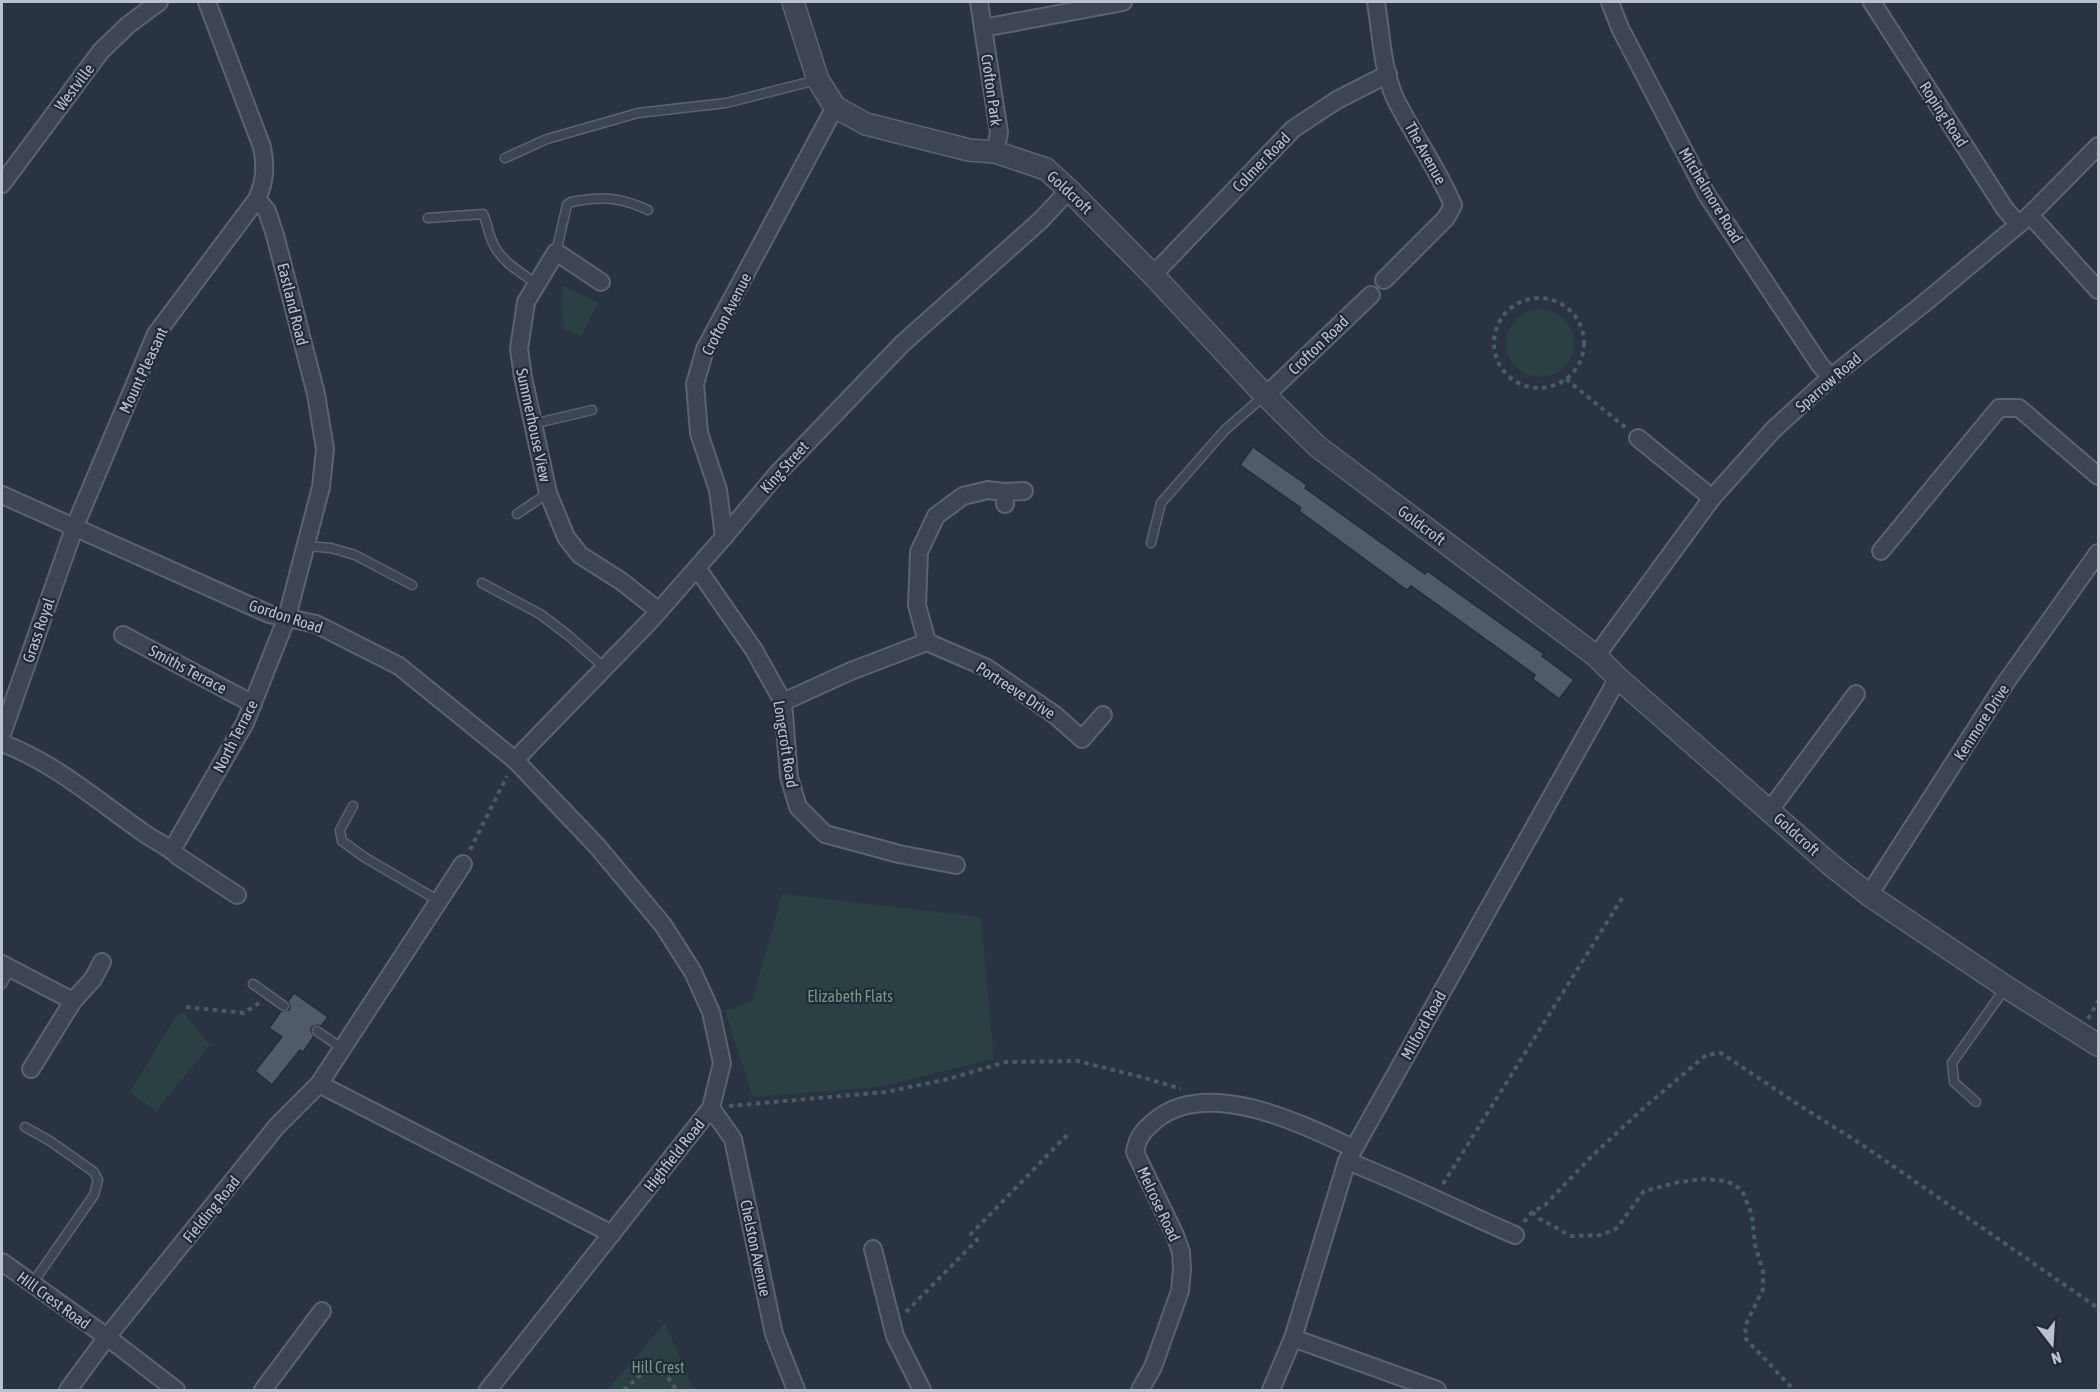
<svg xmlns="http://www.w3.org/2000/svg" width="2100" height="1392" viewBox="0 0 2100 1392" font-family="'Asap Condensed',sans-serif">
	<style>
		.green { fill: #2b4043 }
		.building { fill: #505a6b; stroke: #242c39; stroke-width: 1.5 }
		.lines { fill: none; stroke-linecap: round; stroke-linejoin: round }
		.service-casing { stroke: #5c636f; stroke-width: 11 }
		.minor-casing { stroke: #5c636f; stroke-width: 20 }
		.tertiary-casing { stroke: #5c636f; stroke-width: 24 }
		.path { stroke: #495c60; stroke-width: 4; stroke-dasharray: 4.5 4.5; stroke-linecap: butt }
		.service { stroke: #3d4552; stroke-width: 8 }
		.minor { stroke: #3d4552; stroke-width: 16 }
		.tertiary { stroke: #3d4552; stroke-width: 21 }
		.labels { text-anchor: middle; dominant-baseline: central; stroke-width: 4.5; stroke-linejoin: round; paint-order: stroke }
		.street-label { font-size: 16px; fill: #bbc1cc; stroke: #222a37 }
		.park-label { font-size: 16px; fill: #739b7d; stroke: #222a37 }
	</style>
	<rect width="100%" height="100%" fill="#293342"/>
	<g class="green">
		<path d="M 563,286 L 598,302 L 581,336 L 564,329 L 561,304 Z"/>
		<circle cx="1540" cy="343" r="34"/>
		<path d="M 782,894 L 981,917 L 994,1059 L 878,1087 L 753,1097 L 725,1011 L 752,1001 Z"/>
		<path d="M 183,1012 L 210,1045 L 156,1111 L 130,1092 L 176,1016 Z"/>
		<path d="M 665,1323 L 694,1390 L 607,1390 Z"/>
	</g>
	<g class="building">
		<path d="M 1253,447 L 1307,485 L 1305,488 L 1425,574 L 1427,571 L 1544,654 L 1542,656 L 1574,680 L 1559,699 L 1533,679 L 1535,675 L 1477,633 L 1411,586 L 1407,590 L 1299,511 L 1301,508 L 1240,465 Z"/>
		<path d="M 294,993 L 328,1017 L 321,1026 L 317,1025 L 312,1027 L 311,1031 L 314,1036 L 303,1052 L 300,1050 L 272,1085 L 255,1071 L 282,1037 L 269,1028 L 281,1011 L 289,1010 L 290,1006 L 288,1001 Z"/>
	</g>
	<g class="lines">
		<defs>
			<g id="service">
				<path d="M 505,158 L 547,139 L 638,113 L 726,103 L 817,80"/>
				<path d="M 428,218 L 483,214 C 487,222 488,232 492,241 C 500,261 520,272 537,284"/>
				<path d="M 556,252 L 567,205 L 571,202 C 602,196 620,197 648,210"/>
				<path d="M 533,424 L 592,410"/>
				<path d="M 517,514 L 548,493"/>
				<path d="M 1151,543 L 1161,503 L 1225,430 L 1265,395"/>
				<path d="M 306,546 L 331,548 L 355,555 L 412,585"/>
				<path d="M 482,583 L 540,614 L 569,636 L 605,668"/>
				<path d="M 353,806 L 340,830 L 342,841 L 364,857 L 439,901"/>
				<path d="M 2,984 L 10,969"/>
				<path d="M 253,984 L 284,1006"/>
				<path d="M 317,1031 L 343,1049"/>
				<path d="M 1976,1102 L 1954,1082 L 1952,1063 L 2006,987"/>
				<path d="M 25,1127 L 50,1141 L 94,1172 L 98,1180 L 94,1195 L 32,1284"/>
			</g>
			<g id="minor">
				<path d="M 979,2 L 983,28"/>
				<path d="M 1376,2 C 1381,32 1382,69 1395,98 C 1413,135 1437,167 1453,205 L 1446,218 L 1384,280"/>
				<path d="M 1610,2 L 1620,28 L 1707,195 L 1820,365 L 1831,377"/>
				<path d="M 1872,2 L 2005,209 L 2018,224"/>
				<path d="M 995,152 L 999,133 L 983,28 L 1123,2"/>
				<path d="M 2,184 L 101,51 L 128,25 L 159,2"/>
				<path d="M 2030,215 L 2098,290"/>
				<path d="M 1153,275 L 1293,129 L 1337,100 L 1388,74"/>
				<path d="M 601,282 L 556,252 L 526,302 L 519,349 L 523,377 L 548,493 L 566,537 L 580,555 L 621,581 L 659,611"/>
				<path d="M 1266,395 L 1371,295"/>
				<path d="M 1638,438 L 1712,498"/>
				<path d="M 1004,492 L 1024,491"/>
				<path d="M 2,495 L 269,614 L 316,624 L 399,666 L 515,760 L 597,846 L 663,925 L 693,972 L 711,1012 L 722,1063 L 711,1108 L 488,1390"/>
				<path d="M 724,537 L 718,490 L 699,433 L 695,384 L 705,349 L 835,107"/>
				<path d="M 1881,551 L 1999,408 L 2019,408 L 2098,476"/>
				<path d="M 697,568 L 754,650 L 783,702 L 789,777 L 798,807 L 825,834 L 899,854 L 956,865"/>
				<path d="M 123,635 L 253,704"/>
				<path d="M 927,642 L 917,605 L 919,552 L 936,516 L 963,496 L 988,490 L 1004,492 L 1005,504"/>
				<path d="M 1596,656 L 1712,498 L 1774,429 L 1831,377 L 1922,305 L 2030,215 L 2098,146"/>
				<path d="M 783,702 L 851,671 L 927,642 L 987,668 L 1055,715 L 1082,739 L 1103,715"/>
				<path d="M 2,734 L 75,526 L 156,334 L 257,199 C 265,181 266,167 262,147 L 207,2"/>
				<path d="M 2,743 C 53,762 97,800 141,831 C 153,840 168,846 179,857 L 237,895"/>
				<path d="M 515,760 L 650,621 L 724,537 L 777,474 L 902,344 L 1041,220 L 1069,190"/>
				<path d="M 1770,810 L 1856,694"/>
				<path d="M 172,850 L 245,723 L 287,617 L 321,487 L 325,449 L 316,394 L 275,235 L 267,211 L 257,199"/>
				<path d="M 1869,895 L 2004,685 L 2098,553"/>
				<path d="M 2,964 L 73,1001"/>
				<path d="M 31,1069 L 73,1001 L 93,979 L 102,962"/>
				<path d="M 319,1084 L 463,864"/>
				<path d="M 711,1108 L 733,1139 L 774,1334 L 796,1390"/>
				<path d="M 1347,1161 C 1404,1183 1459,1211 1515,1235"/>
				<path d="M 873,1249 L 895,1336 L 922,1390"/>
				<path d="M 2,1262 L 107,1337 L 176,1390"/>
				<path d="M 1293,1338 L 1437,1390"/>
				<path d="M 68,1390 L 107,1337 L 277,1126 L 319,1084 L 612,1234"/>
				<path d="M 263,1390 L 322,1311"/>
				<path d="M 1140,1390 L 1153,1367 L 1180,1291 L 1182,1269 L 1181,1252 L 1175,1235 L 1135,1152 C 1138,1135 1144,1130 1157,1119 C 1209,1078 1302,1124 1353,1148"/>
				<path d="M 1271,1390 L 1293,1338 L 1347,1161 L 1618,678"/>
			</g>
			<path id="tertiary" d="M 793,2 L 818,80 L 835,107 L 866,124 L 969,150 L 995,152 L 1046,169 L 1069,190 L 1153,275 L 1259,389 L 1318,447 L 1596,656 L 1618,678 L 1831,865 L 1869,895 L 2006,987 L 2098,1045"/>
		</defs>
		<use href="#service" class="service-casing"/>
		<use href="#minor" class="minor-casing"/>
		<use href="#tertiary" class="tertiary-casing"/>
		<g class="path">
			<circle cx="1539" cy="343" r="45"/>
			<path d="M 1566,379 L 1626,428"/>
			<path d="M 470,850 L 507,776"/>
			<path d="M 186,1007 L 244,1013 L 259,1003"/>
			<path d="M 2088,1019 L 2098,1001"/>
			<path d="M 729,1106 L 886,1092 L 948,1079 L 1006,1062 L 1078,1061 L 1145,1078 L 1181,1089"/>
			<path d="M 1443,1184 L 1624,895"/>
			<path d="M 1532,1212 L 1540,1219 L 1571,1236 L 1602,1235 L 1617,1228 L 1644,1191 L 1679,1182 L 1704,1179 L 1727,1181 L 1742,1190 L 1752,1215 L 1755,1245 L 1763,1271 L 1763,1289 L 1745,1326 L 1746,1339 L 1794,1390"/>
			<path d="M 1524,1222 L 1532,1212 L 1545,1205 L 1592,1156 L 1647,1105 L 1706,1055 L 1721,1053 L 1802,1107 L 1861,1144 L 2098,1308"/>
			<path d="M 906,1312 L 977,1240 L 971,1234 L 1068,1134"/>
			<path d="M 624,1390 L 647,1369 C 663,1371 669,1376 676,1390"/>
		</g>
		<use href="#service" class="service"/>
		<use href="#minor" class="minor"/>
		<use href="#tertiary" class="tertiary"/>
	</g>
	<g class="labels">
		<g class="street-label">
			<text transform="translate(74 87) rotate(-53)">Westville</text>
			<text transform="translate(992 90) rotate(82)">Crofton Park</text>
			<text transform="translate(1944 114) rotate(57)">Roping Road</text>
			<text transform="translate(1426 153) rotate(61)">The Avenue</text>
			<text transform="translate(1261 162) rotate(-46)">Colmer Road</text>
			<text transform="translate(1070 192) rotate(43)">Goldcroft</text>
			<text transform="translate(1711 195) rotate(59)">Mitchelmore Road</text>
			<text transform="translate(293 304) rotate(76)">Eastland Road</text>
			<text transform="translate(726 314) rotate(-63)">Crofton Avenue</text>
			<text transform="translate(1318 345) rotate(-44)">Crofton Road</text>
			<text transform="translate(143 370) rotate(-65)">Mount Pleasant</text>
			<text transform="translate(1828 382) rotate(-41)">Sparrow Road</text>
			<text transform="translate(534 425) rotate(78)">Summerhouse View</text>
			<text transform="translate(784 467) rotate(-48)">King Street</text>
			<text transform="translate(1422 525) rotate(37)">Goldcroft</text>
			<text transform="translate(286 616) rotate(18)">Gordon Road</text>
			<text transform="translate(38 630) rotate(-71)">Grass Royal</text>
			<text transform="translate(188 669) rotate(28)">Smiths Terrace</text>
			<text transform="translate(1016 690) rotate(33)">Portreeve Drive</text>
			<text transform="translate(1981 722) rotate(-57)">Kenmore Drive</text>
			<text transform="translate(235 736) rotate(-63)">North Terrace</text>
			<text transform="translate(786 744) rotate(81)">Longcroft Road</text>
			<text transform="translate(1797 834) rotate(42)">Goldcroft</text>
			<text transform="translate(1423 1025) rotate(-61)">Milford Road</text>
			<text transform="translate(674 1155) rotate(-52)">Highfield Road</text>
			<text transform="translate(1159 1204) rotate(65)">Melrose Road</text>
			<text transform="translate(211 1209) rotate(-51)">Fielding Road</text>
			<text transform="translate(756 1248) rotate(78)">Chelston Avenue</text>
			<text transform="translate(54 1300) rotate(36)">Hill Crest Road</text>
		</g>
		<g class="park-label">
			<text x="850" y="996">Elizabeth Flats</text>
			<text x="658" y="1367">Hill Crest</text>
		</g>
	</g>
	<rect width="2100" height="1392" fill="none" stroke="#bbc1cc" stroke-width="6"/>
	<g transform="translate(2052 1344) rotate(163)" stroke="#222a37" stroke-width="4.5" paint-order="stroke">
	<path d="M0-4.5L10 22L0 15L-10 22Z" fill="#bbc1cc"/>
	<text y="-9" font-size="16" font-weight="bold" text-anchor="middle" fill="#bbc1cc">N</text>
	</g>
</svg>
